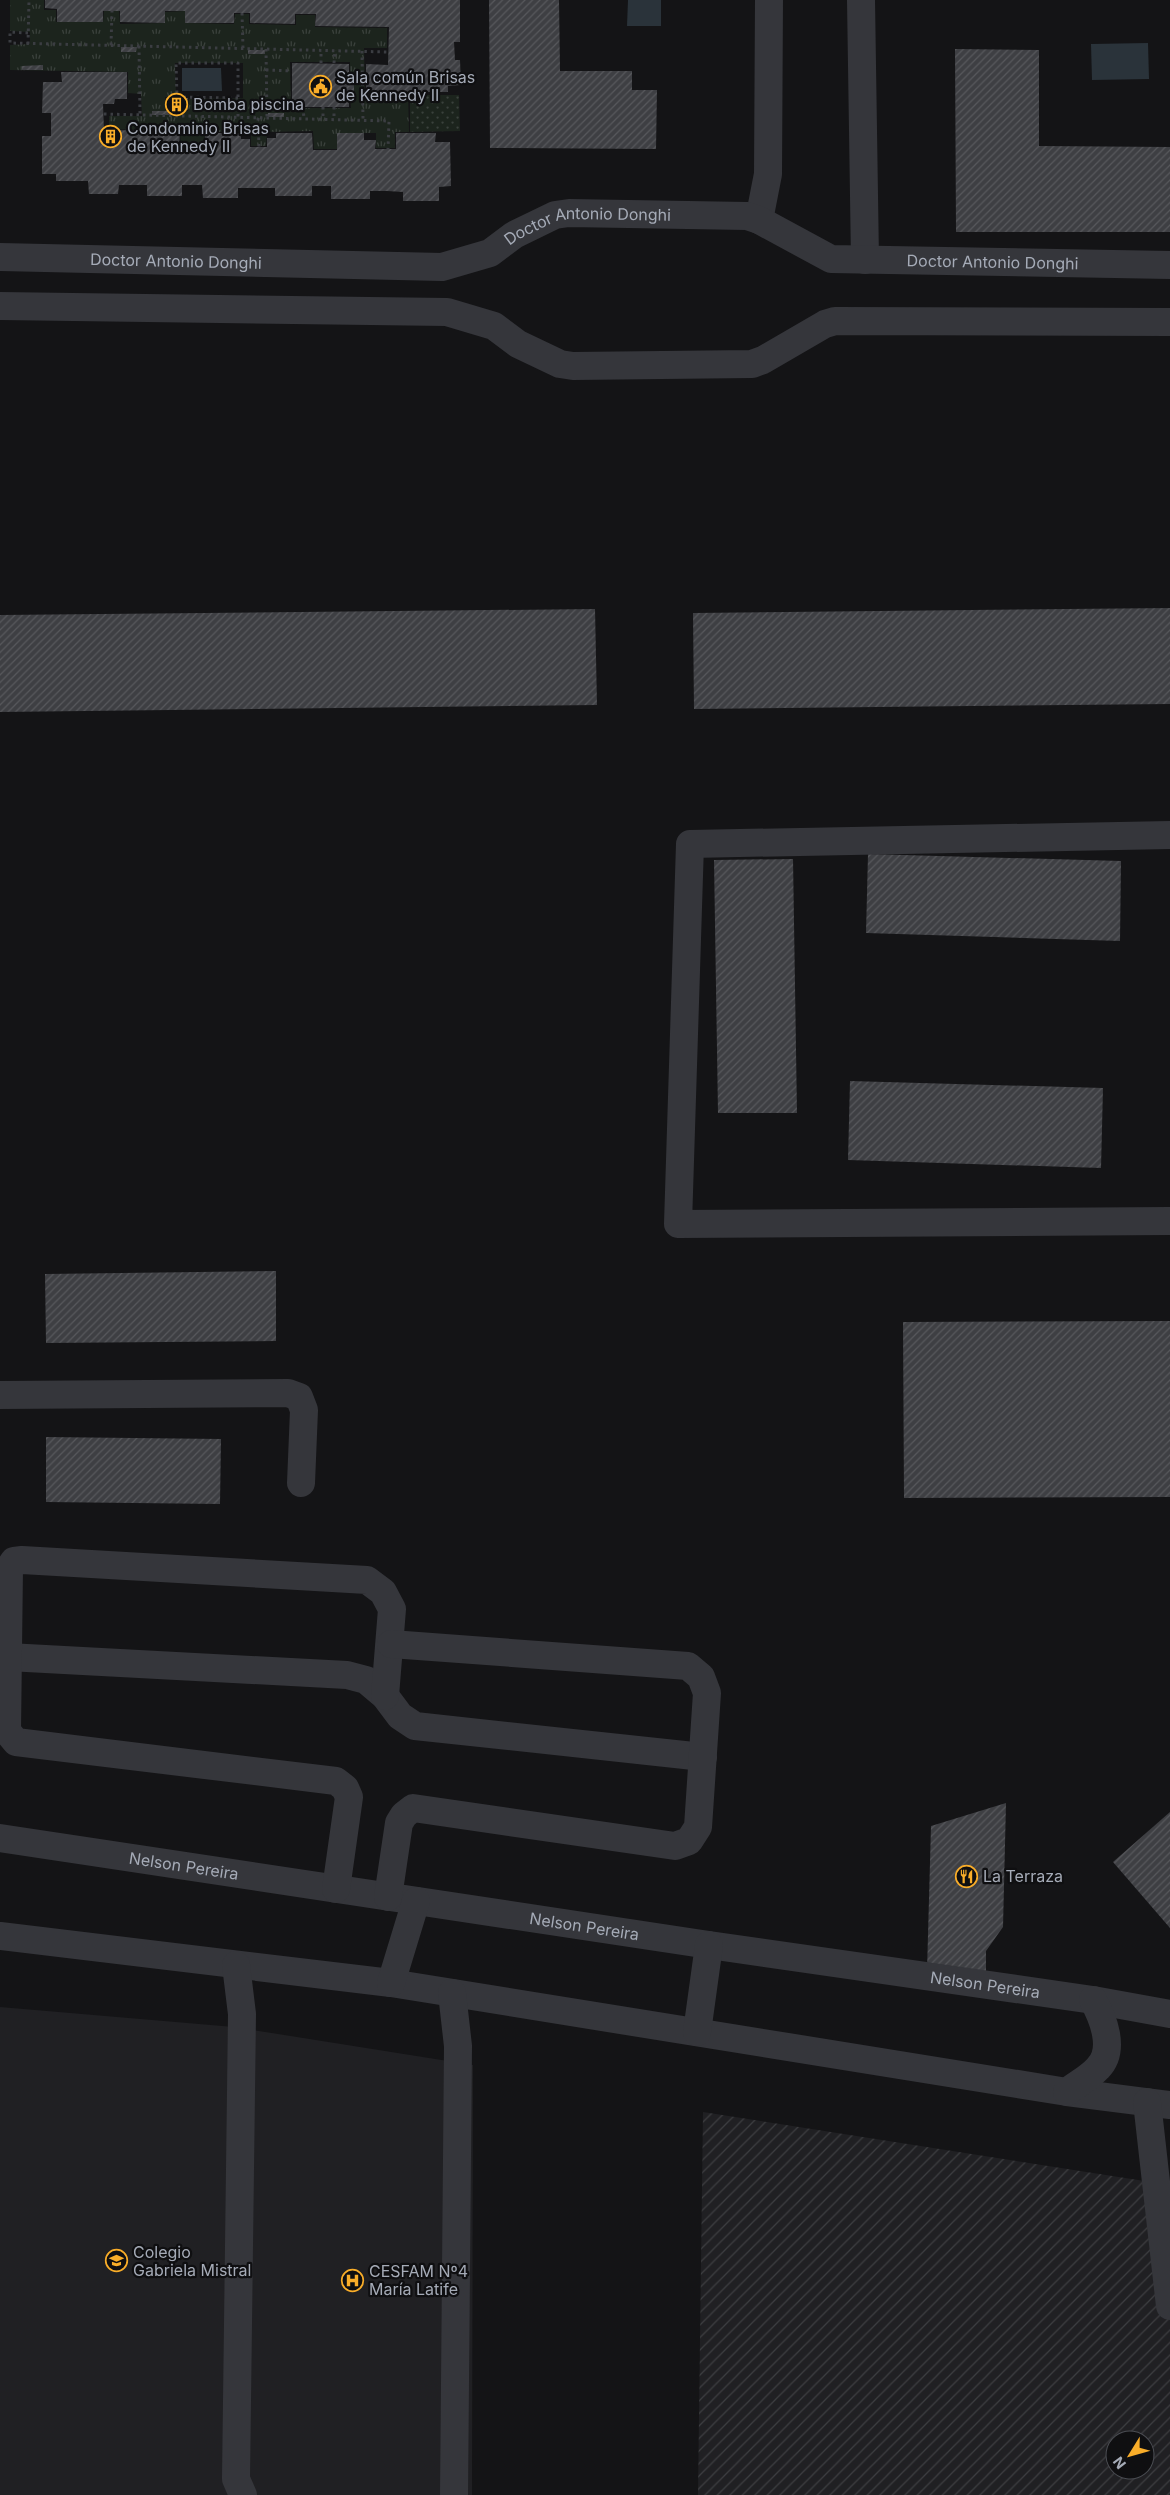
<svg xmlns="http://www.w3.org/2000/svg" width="1170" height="2495" viewBox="0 0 1170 2495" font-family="Inter,sans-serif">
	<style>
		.built { fill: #202023 }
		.industrial { fill: url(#industrial-furrows); fill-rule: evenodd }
		.grass { fill: url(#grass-tufts); fill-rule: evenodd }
		.park { fill: url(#park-dots) }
		.water { fill: #2a333a }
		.building { fill: url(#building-hatch) }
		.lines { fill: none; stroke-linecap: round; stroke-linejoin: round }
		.path { stroke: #3b3d42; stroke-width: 3; stroke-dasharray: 2.5 4; stroke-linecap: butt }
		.minor { stroke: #35363b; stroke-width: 28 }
		.labels { text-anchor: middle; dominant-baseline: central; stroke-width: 4.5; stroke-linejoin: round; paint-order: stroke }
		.poi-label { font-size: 16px; fill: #a5abb7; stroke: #0f0f11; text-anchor: start }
		.street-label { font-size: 16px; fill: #a5abb7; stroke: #0f0f11 }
	</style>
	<defs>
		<pattern id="industrial-furrows" width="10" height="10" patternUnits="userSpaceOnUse" patternTransform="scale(1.25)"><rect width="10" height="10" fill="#202023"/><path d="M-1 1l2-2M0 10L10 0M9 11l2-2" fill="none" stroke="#3d3e41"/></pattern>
		<pattern id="grass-tufts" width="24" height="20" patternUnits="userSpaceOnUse" patternTransform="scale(1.25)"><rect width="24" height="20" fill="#1c241d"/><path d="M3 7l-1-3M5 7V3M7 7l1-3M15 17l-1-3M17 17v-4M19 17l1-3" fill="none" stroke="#3a413c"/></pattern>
		<pattern id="park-dots" width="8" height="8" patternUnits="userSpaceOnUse" patternTransform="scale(1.25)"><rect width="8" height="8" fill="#1c241d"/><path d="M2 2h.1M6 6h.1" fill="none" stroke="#3a413c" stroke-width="1.8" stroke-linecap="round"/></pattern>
		<pattern id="building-hatch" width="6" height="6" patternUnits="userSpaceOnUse" patternTransform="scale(1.25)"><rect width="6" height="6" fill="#3e3f43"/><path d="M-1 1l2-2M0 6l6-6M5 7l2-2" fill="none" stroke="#57585c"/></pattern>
	</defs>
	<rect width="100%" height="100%" fill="#141416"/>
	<path class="built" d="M 0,2007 L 234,2027 L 473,2065 L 472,2495 L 0,2495 Z"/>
	<path class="industrial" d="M 703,2112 L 1170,2185 L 1170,2495 L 698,2495 ZM 1115,2440 L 1145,2440 L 1145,2470 L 1115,2470 Z"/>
	<path class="grass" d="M 10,0 L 44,0 L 44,10 L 56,10 L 56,22 L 103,22 L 104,11 L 119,11 L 120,24 L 165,23 L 165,12 L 185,11 L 185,23 L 234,24 L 235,14 L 249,14 L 249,24 L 296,25 L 296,15 L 315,15 L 315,27 L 387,28 L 387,48 L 364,48 L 365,93 L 408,94 L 409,132 L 395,132 L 395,148 L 376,148 L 376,133 L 337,133 L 337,149 L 314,149 L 313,131 L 267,132 L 266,146 L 251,146 L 251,132 L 205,132 L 204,149 L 181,148 L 180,131 L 109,129 L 109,116 L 142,116 L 141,94 L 128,93 L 128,72 L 10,70 L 10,45 L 30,44 L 30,32 L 10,31 ZM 290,62 L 350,62 L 350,78 L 354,78 L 354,94 L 350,94 L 351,108 L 291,108 ZM 175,63 L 243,63 L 243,98 L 189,99 L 188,111 L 165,110 L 165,97 L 176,97 Z"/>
	<path class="park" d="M 410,95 L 459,95 L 460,131 L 410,132 Z"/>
	<g class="water">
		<path d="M 628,0 L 661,0 L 661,26 L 627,26 Z"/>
		<path d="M 1148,43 L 1149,79 L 1092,80 L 1091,44 Z"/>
		<path d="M 182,68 L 221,68 L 222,91 L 182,91 Z"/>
	</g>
	<g class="building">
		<path d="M 45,0 L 460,0 L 460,42 L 454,42 L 455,60 L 460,60 L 461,85 L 448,86 L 448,92 L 366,92 L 366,64 L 388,65 L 389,27 L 315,26 L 316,14 L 295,14 L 295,24 L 250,23 L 250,13 L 234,13 L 234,23 L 185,23 L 185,11 L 165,11 L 165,23 L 120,22 L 120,11 L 103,11 L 103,22 L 57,22 L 57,9 L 45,8 Z"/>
		<path d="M 489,0 L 559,0 L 560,71 L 632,71 L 632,90 L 657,90 L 656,149 L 490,148 Z"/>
		<path d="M 121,47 L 137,47 L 136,52 L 121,52 Z"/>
		<path d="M 955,49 L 1039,50 L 1039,146 L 1170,147 L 1170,232 L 956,232 Z"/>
		<rect x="248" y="50" width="17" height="4"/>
		<path d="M 292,63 L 349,64 L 349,78 L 354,78 L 354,94 L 349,94 L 349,107 L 292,107 Z"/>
		<path d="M 43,65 L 43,70 L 22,70 L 22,66 Z"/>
		<path d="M 61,72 L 127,72 L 127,99 L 115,99 L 114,104 L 103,104 L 104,130 L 180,131 L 179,149 L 205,149 L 205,133 L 241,133 L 241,139 L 250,139 L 250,147 L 267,147 L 267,138 L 276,138 L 276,133 L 312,133 L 313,150 L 337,150 L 337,133 L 364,133 L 364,140 L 376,140 L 375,149 L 396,149 L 396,133 L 436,133 L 435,142 L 450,142 L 451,186 L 439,187 L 439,201 L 403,201 L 403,192 L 387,191 L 370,191 L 370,199 L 331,199 L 331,186 L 312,186 L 312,196 L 275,196 L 275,188 L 238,188 L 238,198 L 203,198 L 202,185 L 182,185 L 182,196 L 147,196 L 147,185 L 119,185 L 118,194 L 89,194 L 88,181 L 56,181 L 56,174 L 42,174 L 42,136 L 51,136 L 51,113 L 42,113 L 43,82 L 62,82 Z"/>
		<rect x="166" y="98" width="22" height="12"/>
		<path d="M 152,111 L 168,111 L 169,115 L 152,115 Z"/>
		<rect x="268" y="113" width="16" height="4"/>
		<path d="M 1170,608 L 1170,704 L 694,709 L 693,613 Z"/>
		<path d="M 595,609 L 597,705 L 0,712 L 0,615 Z"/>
		<path d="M 868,854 L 1121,861 L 1120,941 L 866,933 Z"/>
		<path d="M 793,859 L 797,1113 L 718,1113 L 714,860 Z"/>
		<path d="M 850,1081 L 1103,1088 L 1101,1168 L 848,1160 Z"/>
		<path d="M 276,1271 L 276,1341 L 46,1343 L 45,1274 Z"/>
		<path d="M 1170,1321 L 1170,1497 L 904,1498 L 903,1322 Z"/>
		<path d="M 46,1437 L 221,1439 L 220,1504 L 46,1502 Z"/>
		<path d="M 1006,1803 L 1003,1927 L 986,1951 L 986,1973 L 927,1971 L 931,1826 Z"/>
		<path d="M 1170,1812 L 1170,1928 L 1113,1862 Z"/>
	</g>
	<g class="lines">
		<g class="path">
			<path d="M 242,13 L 243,48"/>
			<path d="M 28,33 L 10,32 L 10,43 L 388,52"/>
			<path d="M 28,44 L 29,0"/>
			<path d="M 111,45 L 112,11"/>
			<path d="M 139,46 L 140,115"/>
			<path d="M 266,49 L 267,118"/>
			<path d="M 362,51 L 363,120"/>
			<path d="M 321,63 L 321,50"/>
			<path d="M 334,63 L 335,50"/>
			<path d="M 266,70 L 292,71"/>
			<path d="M 238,98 L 177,97 L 176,63 L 238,63 L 238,118"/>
			<path d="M 303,107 L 304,119"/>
			<path d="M 323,107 L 323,119"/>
			<path d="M 334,107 L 334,119"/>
			<path d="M 104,114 L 389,121 L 388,149"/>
			<path d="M 258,118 L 259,147"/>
		</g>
		<g class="minor">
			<path d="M 861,0 L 865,260"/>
			<path d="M 759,220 L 768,174 L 769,0"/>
			<path id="s1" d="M 0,257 L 442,267 L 490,253 L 514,235 L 555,215 L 569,213 L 747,216 L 759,220 L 831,259 L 1170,265"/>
			<path d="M 0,306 L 447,312 L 494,326 L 518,344 L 560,364 L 573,366 L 752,364 L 763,360 L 825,324 L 835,321 L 1170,322"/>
			<path d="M 1170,835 L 690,844 L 678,1224 L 1170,1221"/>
			<path d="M 0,1395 L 288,1393 L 299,1397 L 304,1410 L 301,1483"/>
			<path d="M 8,1657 L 347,1675 L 366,1680 L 385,1696 L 400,1716 L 415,1726 L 703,1757"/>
			<path id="s2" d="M 0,1838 L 709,1945 L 1093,2000 L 1170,2014"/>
			<path d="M 336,1889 L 349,1797 L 345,1788 L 336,1781 L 16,1742 L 7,1731 L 9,1568 L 14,1561 L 22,1560 L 367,1580 L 383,1592 L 392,1609 L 385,1696"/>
			<path d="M 388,1897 L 399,1823 L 404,1815 L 413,1808 L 675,1846 L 689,1841 L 698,1827 L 707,1693 L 701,1677 L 688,1666 L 391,1644"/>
			<path d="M 0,1936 L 391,1983 L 1067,2092 L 1170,2105"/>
			<path d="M 236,1965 L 242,2014 L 236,2479 L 243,2495"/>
			<path d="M 391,1983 L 416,1901"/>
			<path d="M 452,1993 L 458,2046 L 454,2495"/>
			<path d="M 697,2032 L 709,1945"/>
			<path d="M 1067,2092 C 1077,2084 1089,2078 1098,2068 C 1116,2050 1103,2018 1093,2000"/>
			<path d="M 1147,2102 L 1170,2306"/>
		</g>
	</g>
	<defs>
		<symbol id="civic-ring" viewBox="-11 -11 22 22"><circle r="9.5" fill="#0f0f11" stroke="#f9ad29" stroke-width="1.5"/><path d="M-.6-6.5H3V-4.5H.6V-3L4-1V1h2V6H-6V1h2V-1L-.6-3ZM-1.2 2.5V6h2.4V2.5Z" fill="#f9ad29"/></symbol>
		<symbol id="building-ring" viewBox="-11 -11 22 22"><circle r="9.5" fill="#0f0f11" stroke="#f9ad29" stroke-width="1.5"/><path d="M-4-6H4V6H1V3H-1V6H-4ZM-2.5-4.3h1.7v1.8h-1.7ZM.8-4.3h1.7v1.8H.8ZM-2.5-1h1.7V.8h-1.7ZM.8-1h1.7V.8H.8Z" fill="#f9ad29"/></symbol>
		<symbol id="restaurant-ring" viewBox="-11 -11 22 22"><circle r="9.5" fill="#0f0f11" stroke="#f9ad29" stroke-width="1.5"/><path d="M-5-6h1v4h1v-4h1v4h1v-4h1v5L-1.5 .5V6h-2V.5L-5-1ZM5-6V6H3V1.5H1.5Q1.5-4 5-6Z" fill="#f9ad29"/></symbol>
		<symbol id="school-ring" viewBox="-11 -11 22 22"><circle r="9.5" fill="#0f0f11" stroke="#f9ad29" stroke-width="1.5"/><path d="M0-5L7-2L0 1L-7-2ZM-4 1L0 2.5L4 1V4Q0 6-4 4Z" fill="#f9ad29"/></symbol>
		<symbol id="hospital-ring" viewBox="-11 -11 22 22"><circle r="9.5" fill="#0f0f11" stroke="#f9ad29" stroke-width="1.5"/><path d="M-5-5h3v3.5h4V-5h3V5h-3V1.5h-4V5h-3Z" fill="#f9ad29"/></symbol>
	</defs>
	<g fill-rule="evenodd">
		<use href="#civic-ring" x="308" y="74" width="25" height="25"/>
		<use href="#building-ring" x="164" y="92" width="25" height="25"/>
		<use href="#building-ring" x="98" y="124" width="25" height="25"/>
		<use href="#restaurant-ring" x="954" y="1864" width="25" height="25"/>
		<use href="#school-ring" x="104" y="2248" width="25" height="25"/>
		<use href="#hospital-ring" x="340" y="2268" width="25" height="25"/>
	</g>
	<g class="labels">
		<g class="poi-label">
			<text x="336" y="77">Sala común Brisas<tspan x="336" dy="18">de Kennedy II</tspan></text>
			<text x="193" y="104">Bomba piscina</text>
			<text x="127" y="128">Condominio Brisas<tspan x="127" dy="18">de Kennedy II</tspan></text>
			<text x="983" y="1876">La Terraza</text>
			<text x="133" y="2252">Colegio<tspan x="133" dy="18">Gabriela Mistral</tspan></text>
			<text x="369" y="2271">CESFAM Nº4<tspan x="369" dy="18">María Latife</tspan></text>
		</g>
		<g class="street-label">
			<text stroke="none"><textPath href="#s1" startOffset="598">Doctor Antonio Donghi</textPath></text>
			<text stroke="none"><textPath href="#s1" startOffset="176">Doctor Antonio Donghi</textPath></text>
			<text stroke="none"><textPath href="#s1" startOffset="1016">Doctor Antonio Donghi</textPath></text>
			<text stroke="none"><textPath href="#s2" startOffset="186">Nelson Pereira</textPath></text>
			<text stroke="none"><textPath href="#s2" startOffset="591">Nelson Pereira</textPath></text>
			<text stroke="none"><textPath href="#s2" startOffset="996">Nelson Pereira</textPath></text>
		</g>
	</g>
	<g transform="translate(1130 2455) rotate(233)"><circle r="24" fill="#0f0f11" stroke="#4b4d53"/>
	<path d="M0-4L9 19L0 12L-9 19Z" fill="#f9ad29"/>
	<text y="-8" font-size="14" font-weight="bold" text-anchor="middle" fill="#a5abb7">N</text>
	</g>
</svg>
